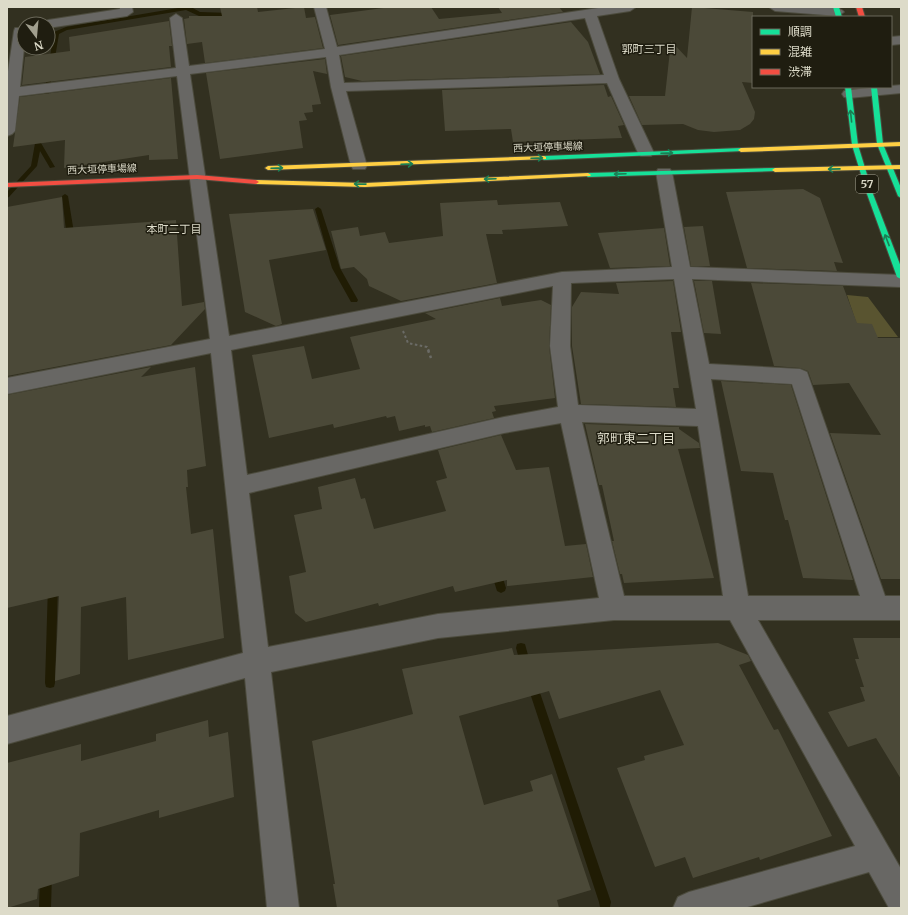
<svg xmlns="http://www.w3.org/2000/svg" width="908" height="915" viewBox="0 0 908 915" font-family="Merriweather,'Noto Sans JP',serif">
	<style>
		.green { fill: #595430 }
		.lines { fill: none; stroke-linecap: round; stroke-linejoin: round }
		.stream { fill: #201c04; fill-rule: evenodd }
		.building { fill: #4b4938 }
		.street-casing { stroke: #4c4b3d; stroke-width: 2 }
		.fast-casing { stroke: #4c4b3d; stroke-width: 2 }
		.slow-casing { stroke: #4c4b3d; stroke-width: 2 }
		.jam-casing { stroke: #4c4b3d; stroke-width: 2 }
		.path-far1 { stroke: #6b6b66; stroke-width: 2; stroke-dasharray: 2.5 2.5; stroke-linecap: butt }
		.path { stroke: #6b6b66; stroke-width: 2.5; stroke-dasharray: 3 3; stroke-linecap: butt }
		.street { fill: #686764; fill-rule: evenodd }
		.fast { fill: #16e098; fill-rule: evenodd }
		.slow { fill: #ffcf43; fill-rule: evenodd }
		.jam { fill: #f24e42; fill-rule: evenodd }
		.oneway { stroke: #1a7e54 }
		.labels { text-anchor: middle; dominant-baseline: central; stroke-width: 3; stroke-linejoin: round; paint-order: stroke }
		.far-street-label { font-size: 10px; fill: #dddbc9; stroke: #1f1d10 }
		.far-neighbourhood-label { font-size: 11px; fill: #dddbc9; stroke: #1f1d10 }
		.shield { fill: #1f1d10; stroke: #a4a292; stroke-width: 1 }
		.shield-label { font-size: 11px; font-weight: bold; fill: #dddbc9 }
		.neighbourhood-label { font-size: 13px; fill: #dddbc9; stroke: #1f1d10 }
	</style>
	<rect width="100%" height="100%" fill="#323020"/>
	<path class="green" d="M 847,295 L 868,297 L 898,337 L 861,337 Z"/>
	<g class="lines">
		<g class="stream">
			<path d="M 184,7 L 191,7 L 200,12 L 230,13 L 235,18 L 232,20 L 228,16 L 199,16 L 186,10 L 67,30 L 59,34 L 47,105 L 42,106 L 54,32 L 66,27 Z"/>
			<path d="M 40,130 L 43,132 L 41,143 L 55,167 L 50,168 L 40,151 L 37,166 L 9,197 L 7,198 L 7,192 L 31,166 L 37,132 Z"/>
			<path d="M 65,194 L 68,196 L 75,239 L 71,241 L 67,239 L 62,196 Z"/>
			<path d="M 318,207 L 321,209 L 340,268 L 358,300 L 357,302 L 351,302 L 332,268 L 315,209 Z"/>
			<path d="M 496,568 L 500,569 L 506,588 L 505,591 L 501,593 L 497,591 L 491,572 L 492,569 Z"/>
			<path d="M 53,580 L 57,582 L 58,585 L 55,683 L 54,687 L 50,688 L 46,687 L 45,683 L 48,585 L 49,582 Z"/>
			<path d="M 521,643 L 525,644 L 531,666 L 530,670 L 526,671 L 522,670 L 516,648 L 517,644 Z"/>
			<path d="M 532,679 L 536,680 L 537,684 L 611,902 L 610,907 L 606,908 L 600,907 L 599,902 L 527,684 L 528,680 Z"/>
			<path d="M 46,868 L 50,870 L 52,874 L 51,908 L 39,908 L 40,874 L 42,870 Z"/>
		</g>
	</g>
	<g class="building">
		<path d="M 220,7 L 257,7 L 258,12 L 304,7 L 306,18 L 315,17 L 323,48 L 205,63 L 202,42 L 187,44 L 184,19 L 189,18 L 189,16 L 222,16 Z"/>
		<path d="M 391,7 L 431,7 L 439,19 L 502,13 L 498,7 L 559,7 L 563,12 L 338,45 L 330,15 Z"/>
		<path d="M 692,7 L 753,12 L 753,83 L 742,82 L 755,112 L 754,119 L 750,124 L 740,130 L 714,132 L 698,130 L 683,124 L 642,125 L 629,96 L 665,96 L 671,41 L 687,58 Z"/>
		<path d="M 169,21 L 172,46 L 169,46 L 171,67 L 22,85 L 25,57 L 70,51 L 69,37 Z"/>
		<path d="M 571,22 L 588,42 L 600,74 L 362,81 L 345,77 L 341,56 Z"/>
		<path d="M 325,59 L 327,74 L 313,71 L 321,104 L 312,105 L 313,112 L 304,113 L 307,120 L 299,121 L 303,148 L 220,159 L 206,73 Z"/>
		<path d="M 171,78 L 178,159 L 149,160 L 149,155 L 64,168 L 65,140 L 13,147 L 20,97 Z"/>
		<path d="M 604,85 L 608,97 L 611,96 L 624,125 L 618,126 L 622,138 L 513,142 L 511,129 L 445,131 L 442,90 Z"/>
		<path d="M 803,189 L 820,198 L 843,263 L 834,262 L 837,271 L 747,268 L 726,192 Z"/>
		<path d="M 62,197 L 64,228 L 176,220 L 182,306 L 204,302 L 205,309 L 171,345 L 7,376 L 7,207 Z"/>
		<path d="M 497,200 L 498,205 L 560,202 L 568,226 L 502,230 L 503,234 L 486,234 L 497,283 L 401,301 L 369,286 L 367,279 L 354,267 L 341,269 L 331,231 L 358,227 L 360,236 L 385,232 L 389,243 L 443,236 L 440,203 Z"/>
		<path d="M 313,209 L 326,250 L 269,260 L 282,324 L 276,326 L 245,312 L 229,214 Z"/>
		<path d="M 703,226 L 710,266 L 691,266 L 684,227 Z"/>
		<path d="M 664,228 L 670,266 L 610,268 L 598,233 Z"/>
		<path d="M 673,281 L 681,332 L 671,332 L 679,388 L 673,388 L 676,407 L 581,404 L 572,346 L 572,307 L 581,292 L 619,294 L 616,283 Z"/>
		<path d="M 694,281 L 712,281 L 721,334 L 704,333 Z"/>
		<path d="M 751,283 L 843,286 L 857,323 L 872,324 L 878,338 L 901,338 L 901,579 L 881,579 L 830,433 L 881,435 L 849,383 L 813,385 L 808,371 L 800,368 L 774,366 Z"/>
		<path d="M 500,298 L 502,306 L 541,300 L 551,305 L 549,346 L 555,398 L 494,406 L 496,411 L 492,412 L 494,418 L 432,432 L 430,426 L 425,427 L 425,425 L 399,431 L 395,416 L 387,418 L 386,416 L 334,428 L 333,424 L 269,438 L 252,355 L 304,346 L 312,379 L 360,369 L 350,337 L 436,319 L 425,313 Z"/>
		<path d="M 151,367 L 141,377 L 195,367 L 206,466 L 187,470 L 188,487 L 186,487 L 191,534 L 213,529 L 224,638 L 128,660 L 126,597 L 81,607 L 80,674 L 55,681 L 59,596 L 7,608 L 7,395 Z"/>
		<path d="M 721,381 L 791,385 L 853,580 L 803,578 L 788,520 L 785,520 L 773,473 L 741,471 Z"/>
		<path d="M 585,424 L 679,427 L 679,429 L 699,443 L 700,448 L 678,449 L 714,578 L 624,583 L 622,574 L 620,574 L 612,541 L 614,541 L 602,485 L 599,485 Z"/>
		<path d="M 501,435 L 516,470 L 549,467 L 565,546 L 586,544 L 593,577 L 507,586 L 507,580 L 455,592 L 453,586 L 379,606 L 378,603 L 306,622 L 295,613 L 289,576 L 306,572 L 294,515 L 322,509 L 318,487 L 355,478 L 361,499 L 365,498 L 374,529 L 446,511 L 436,481 L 447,478 L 438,450 Z"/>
		<path d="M 853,638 L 901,638 L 901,779 L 876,738 L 848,747 L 828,712 L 865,701 L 860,687 L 864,687 L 855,659 L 859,659 Z"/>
		<path d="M 718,643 L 748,655 L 751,661 L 739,665 L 774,730 L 778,729 L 832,836 L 760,860 L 759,857 L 693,878 L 685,857 L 655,867 L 617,768 L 645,760 L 644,756 L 684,745 L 660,690 L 559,719 L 549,691 L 459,716 L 484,805 L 533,791 L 530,781 L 552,774 L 591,890 L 557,900 L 559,908 L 337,908 L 333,884 L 335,884 L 312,741 L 413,714 L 402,669 L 512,648 L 514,655 Z"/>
		<path d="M 208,720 L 209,737 L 228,732 L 234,797 L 159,818 L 159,810 L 80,833 L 79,876 L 38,889 L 37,899 L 7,908 L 7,763 L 81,744 L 81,761 L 156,741 L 156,734 Z"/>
	</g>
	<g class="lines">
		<defs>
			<g id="street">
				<path d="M 120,7 L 132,7 L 133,12 L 127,16 L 48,28 L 48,24 L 42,24 L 48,20 L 120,9 Z"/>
				<path d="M 314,7 L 326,7 L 337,47 L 605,7 L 636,7 L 630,11 L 597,16 L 619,79 L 654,153 L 651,156 L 641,156 L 638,153 L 607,83 L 346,91 L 367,166 L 365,169 L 353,169 L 351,166 L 331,87 L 326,57 L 190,74 L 229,336 L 562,272 L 672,267 L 656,172 L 658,169 L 670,169 L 672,172 L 690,267 L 901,275 L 901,287 L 692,279 L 709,364 L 800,369 L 807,372 L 885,596 L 901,596 L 901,620 L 758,620 L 901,869 L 901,908 L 889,908 L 869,872 L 744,908 L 673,908 L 678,897 L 689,892 L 855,846 L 730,620 L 614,620 L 438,638 L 271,672 L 299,908 L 267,908 L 245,678 L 7,744 L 7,716 L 243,653 L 211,353 L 7,394 L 7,378 L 210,339 L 177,76 L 19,96 L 15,131 L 12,134 L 7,136 L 7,78 L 14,31 L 15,28 L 24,28 L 24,48 L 20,87 L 176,68 L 170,18 L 176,14 L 182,18 L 189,66 L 325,49 ZM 585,18 L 604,75 L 344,83 L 339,55 ZM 674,279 L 696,409 L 578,405 L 570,346 L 571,283 ZM 553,286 L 550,346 L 558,407 L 504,417 L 247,475 L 231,350 ZM 711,379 L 792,384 L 860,596 L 748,596 ZM 582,422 L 698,426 L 723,596 L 624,596 ZM 561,423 L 599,598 L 438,614 L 268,647 L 249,493 L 504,433 Z"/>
				<path d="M 769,7 C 781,7 838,3 844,12 L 838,16 L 775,11 Z"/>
				<path d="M 901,36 L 901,44 L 891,45 L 891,37 Z"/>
				<path d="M 901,85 L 901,93 L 849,98 L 844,97 L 842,94 L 844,91 L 849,90 Z"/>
			</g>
			<g id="fast">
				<path d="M 833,7 L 839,7 L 842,17 L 836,17 Z"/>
				<path d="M 845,87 L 851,87 L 858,145 L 873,194 L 901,267 L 901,279 L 897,277 L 867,194 L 852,145 Z"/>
				<path d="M 871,87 L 877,87 L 883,144 L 901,188 L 901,198 L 898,196 L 877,144 Z"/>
				<path d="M 741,148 L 743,149 L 743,151 L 544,160 L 541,158 L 544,156 Z"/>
				<path d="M 775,168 L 777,169 L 777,171 L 588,177 L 585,175 L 588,173 Z"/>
			</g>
			<g id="slow">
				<path d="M 901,142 L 901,146 L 741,152 L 738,150 L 741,148 Z"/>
				<path d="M 544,156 L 546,157 L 546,159 L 268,170 L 265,168 L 268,166 Z"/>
				<path d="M 901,165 L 901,169 L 775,172 L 772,170 L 775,168 Z"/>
				<path d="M 588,173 L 591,175 L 590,176 L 365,187 L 256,184 L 253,182 L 256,180 L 365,183 Z"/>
			</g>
			<g id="jam">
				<path d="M 856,7 L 862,7 L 865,17 L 859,17 Z"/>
				<path d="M 197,175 L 256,180 L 259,182 L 256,184 L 197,179 L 7,187 L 7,183 Z"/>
			</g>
		</defs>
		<use href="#street" class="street-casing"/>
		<use href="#fast" class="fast-casing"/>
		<use href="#slow" class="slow-casing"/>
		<use href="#jam" class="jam-casing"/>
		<path class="path-far1" d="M 403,331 L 408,343 L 427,347 L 429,351"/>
		<path class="path" d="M 428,350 L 431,358"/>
		<use href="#street" class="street"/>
		<use href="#fast" class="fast"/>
		<use href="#slow" class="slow"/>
		<use href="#jam" class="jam"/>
	</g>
	<defs><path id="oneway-shaft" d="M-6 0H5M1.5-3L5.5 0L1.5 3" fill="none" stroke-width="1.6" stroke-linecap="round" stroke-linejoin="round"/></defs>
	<g class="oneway">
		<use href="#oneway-shaft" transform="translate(851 116) rotate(-96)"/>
		<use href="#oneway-shaft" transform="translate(667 153) rotate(-2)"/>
		<use href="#oneway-shaft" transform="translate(537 158) rotate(-2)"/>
		<use href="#oneway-shaft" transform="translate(407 164) rotate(-2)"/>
		<use href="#oneway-shaft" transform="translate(277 168) rotate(-2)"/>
		<use href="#oneway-shaft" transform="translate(834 169) rotate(179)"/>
		<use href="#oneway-shaft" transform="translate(620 174) rotate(178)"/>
		<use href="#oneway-shaft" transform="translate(490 179) rotate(178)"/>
		<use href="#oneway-shaft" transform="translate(360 184) rotate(-179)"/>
		<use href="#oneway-shaft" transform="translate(887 240) rotate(-111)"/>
	</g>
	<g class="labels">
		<g class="far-street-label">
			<text transform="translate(548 147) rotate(-2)">西大垣停車場線</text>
			<text transform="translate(102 169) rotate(-2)">西大垣停車場線</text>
		</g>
		<g class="far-neighbourhood-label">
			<text x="649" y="49">郭町三丁目</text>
			<text x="174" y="229">本町二丁目</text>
		</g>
		<rect class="shield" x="856" y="175" width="22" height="18" rx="3"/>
		<g class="shield-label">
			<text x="867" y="184">57</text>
		</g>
		<g class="neighbourhood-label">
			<text x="636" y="438">郭町東二丁目</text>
		</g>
	</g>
	<rect width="908" height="915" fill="none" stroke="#dddbc9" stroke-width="16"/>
	<rect x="752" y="16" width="140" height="72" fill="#1f1d10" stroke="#6b695a"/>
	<rect x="760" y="29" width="20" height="6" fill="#16e098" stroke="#6b695a"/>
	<text x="788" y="36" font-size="12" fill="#dddbc9">順調</text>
	<rect x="760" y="49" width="20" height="6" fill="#ffcf43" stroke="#6b695a"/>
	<text x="788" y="56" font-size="12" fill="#dddbc9">混雑</text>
	<rect x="760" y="69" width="20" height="6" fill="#f24e42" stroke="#6b695a"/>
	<text x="788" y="76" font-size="12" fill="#dddbc9">渋滞</text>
	<g transform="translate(36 36) rotate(164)"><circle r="19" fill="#1f1d10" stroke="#6b695a"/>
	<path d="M0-3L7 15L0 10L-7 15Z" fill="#a19f8e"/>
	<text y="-6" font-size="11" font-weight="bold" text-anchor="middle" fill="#dddbc9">N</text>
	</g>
</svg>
